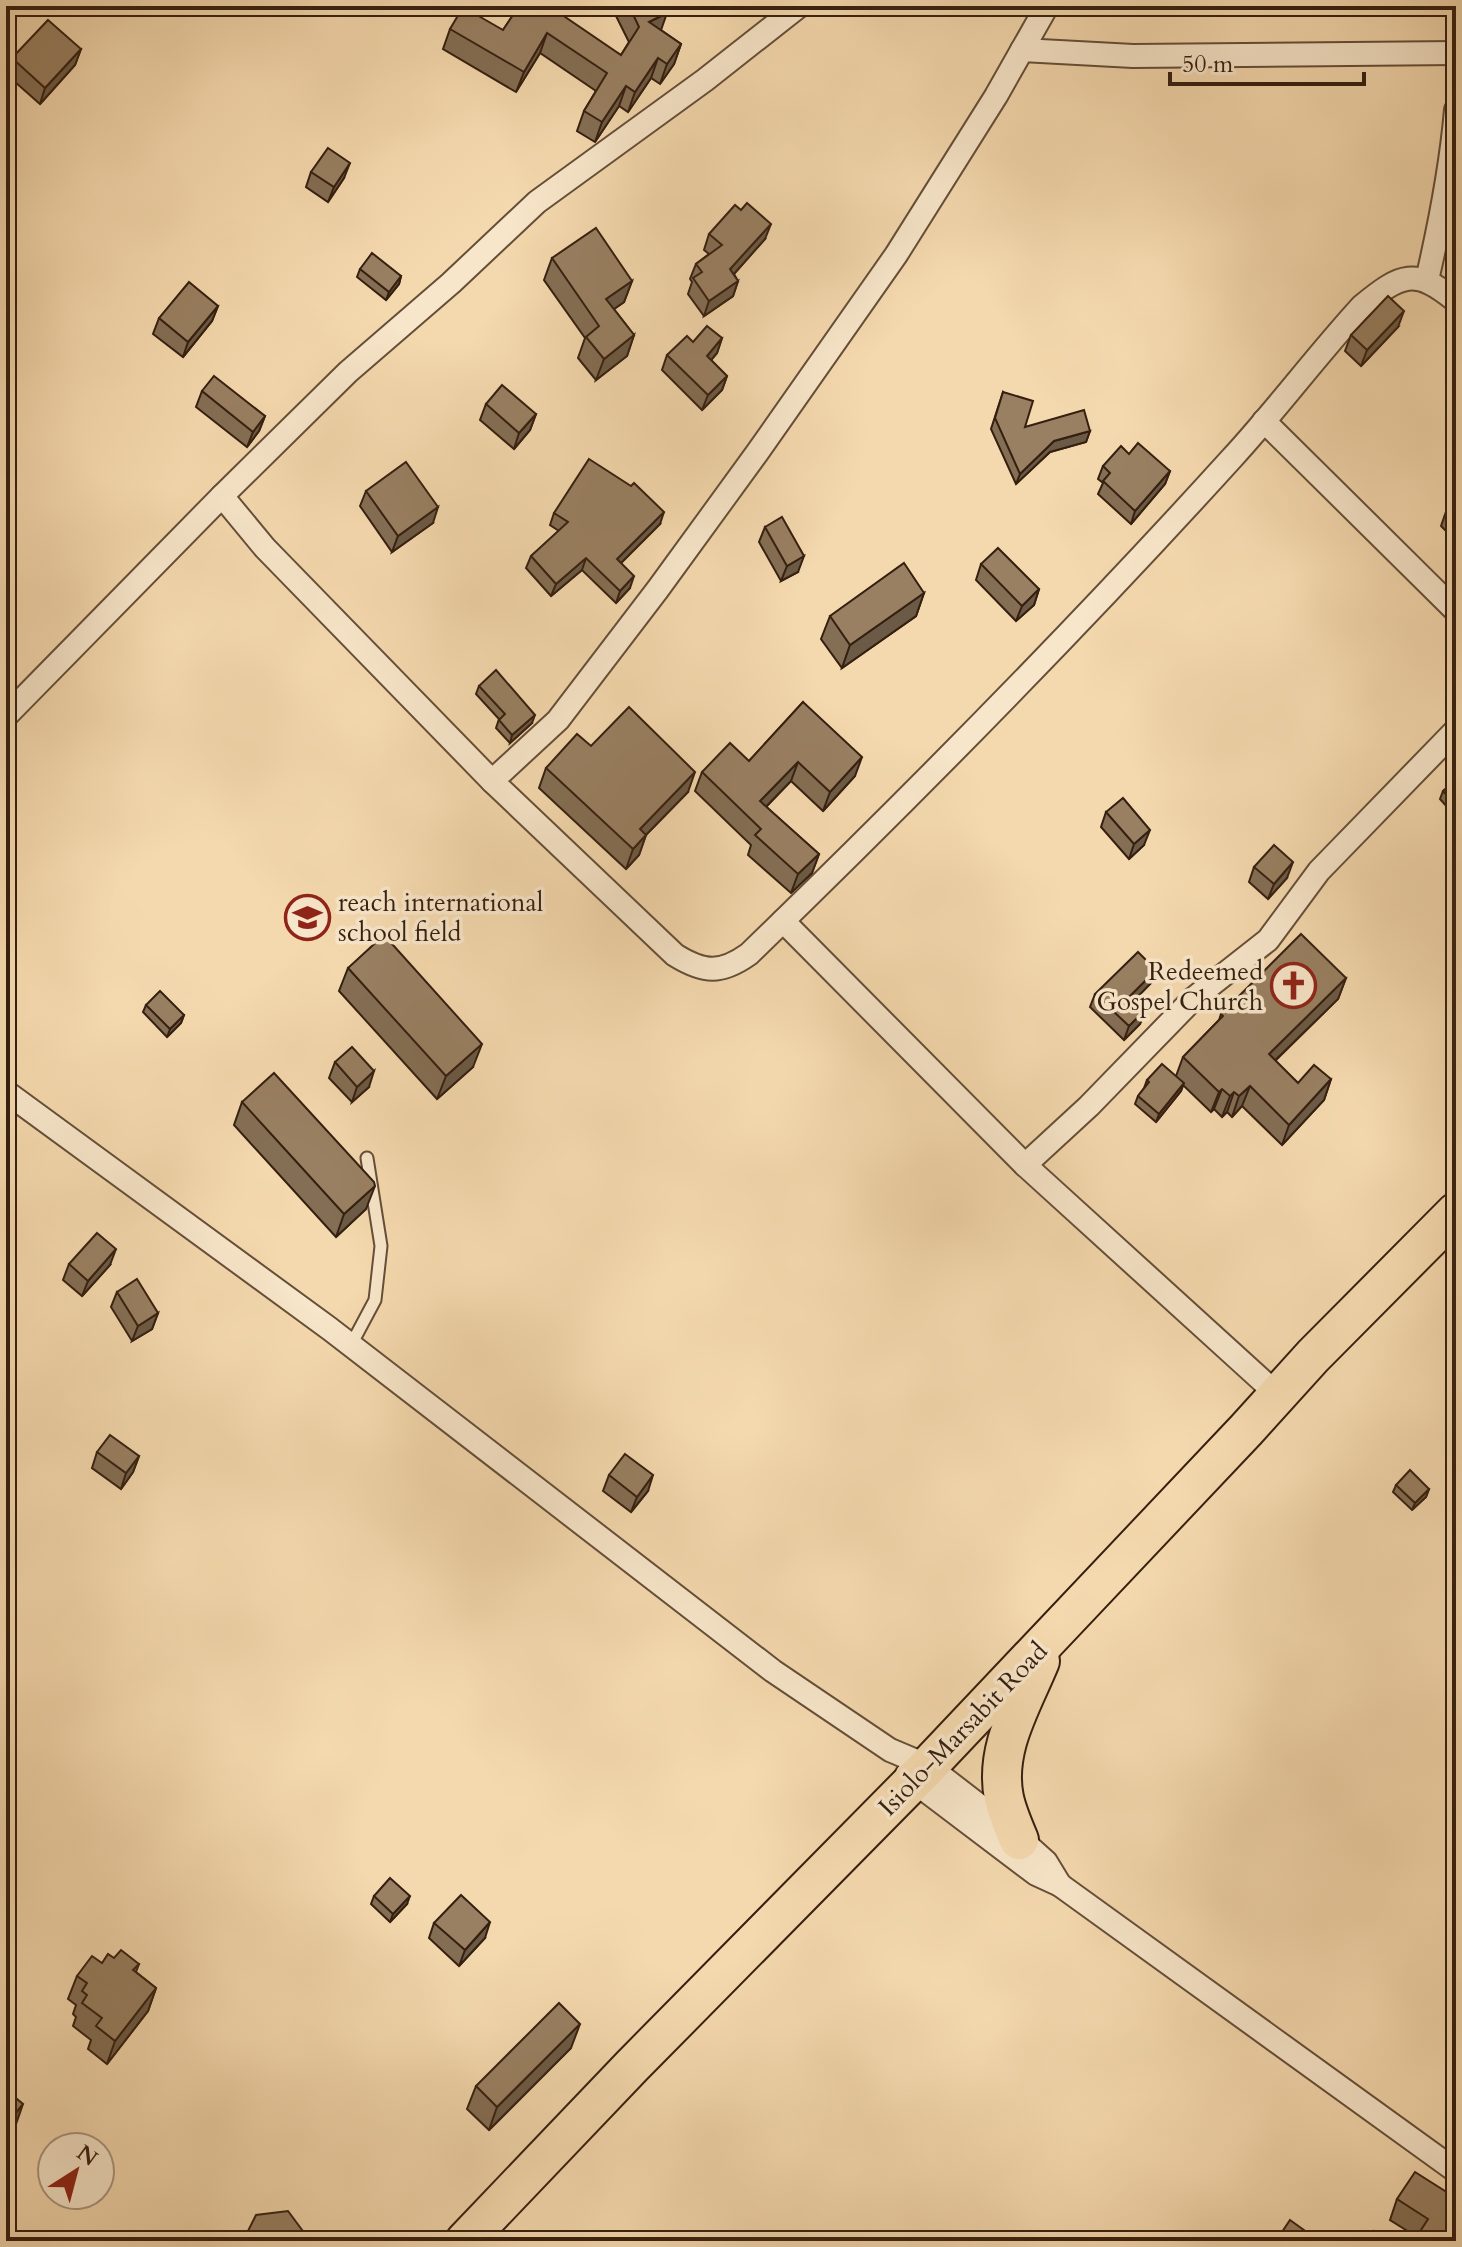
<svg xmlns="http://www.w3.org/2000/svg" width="1462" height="2247" viewBox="0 0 1462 2247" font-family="Cardo,serif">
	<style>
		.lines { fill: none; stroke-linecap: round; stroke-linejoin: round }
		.lane-casing { stroke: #654e38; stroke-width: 15 }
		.street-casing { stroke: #654e38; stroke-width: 26 }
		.highway-casing { stroke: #351f10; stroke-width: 42 }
		.lane { stroke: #f8e6ca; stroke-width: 11 }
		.street { stroke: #f8e6ca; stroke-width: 22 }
		.highway { stroke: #f5d9ae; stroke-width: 38 }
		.wall { fill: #846e54; stroke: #351f10; stroke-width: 2 }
		.shaded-wall { fill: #6b5a45; stroke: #351f10; stroke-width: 2 }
		.building { fill: #998062; stroke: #351f10; stroke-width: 2 }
		.labels { text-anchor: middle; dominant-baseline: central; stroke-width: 7; stroke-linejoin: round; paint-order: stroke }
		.poi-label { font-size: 26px; fill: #351f10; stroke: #f8e6ca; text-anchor: start }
		.street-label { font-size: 26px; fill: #351f10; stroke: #f8e6ca }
	</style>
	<rect width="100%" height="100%" fill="#f5d9ae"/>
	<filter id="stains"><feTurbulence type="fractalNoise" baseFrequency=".0025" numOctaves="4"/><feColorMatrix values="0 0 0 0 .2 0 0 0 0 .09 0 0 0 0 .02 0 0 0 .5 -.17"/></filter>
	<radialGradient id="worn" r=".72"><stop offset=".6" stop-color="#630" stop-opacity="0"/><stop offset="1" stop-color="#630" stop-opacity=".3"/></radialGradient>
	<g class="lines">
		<defs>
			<path id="lane" d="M 351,1345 L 375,1300 L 381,1246 L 367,1158"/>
			<g id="street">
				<path d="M 1022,50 L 1133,56 L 1456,53"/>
				<path d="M 1427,280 C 1440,224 1451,167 1456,110"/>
				<path d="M 1264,421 L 1456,611"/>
				<path d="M 222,496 L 348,372 L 451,283 L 537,202 L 705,80 L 799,6"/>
				<path d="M 6,716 L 222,496 L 265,548 L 492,781 L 675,955 C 704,973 721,974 749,954 C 915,793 1077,629 1232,458 C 1277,409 1317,355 1362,306 C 1401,274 1415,267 1456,301"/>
				<path d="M 492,781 L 558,720 L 658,589 L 757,453 L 896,255 L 996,96 L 1047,6"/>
				<path d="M 783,921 L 1025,1165 L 1278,1395"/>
				<path d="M 6,1092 L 330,1329 L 773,1671 L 890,1750 L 928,1766 L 1007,1827 L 1046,1862 L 1060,1885"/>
				<path d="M 1025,1165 L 1089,1106 L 1193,999 L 1268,940 L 1319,871 L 1456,730"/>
				<path d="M 907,1774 L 913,1781 L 1036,1874 L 1060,1885 L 1456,2171"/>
			</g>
			<g id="highway">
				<path d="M 1019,1840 C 1013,1826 1007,1812 1004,1798 C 994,1749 1022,1705 1040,1661"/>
				<path d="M 465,2241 L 632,2066 L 928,1766 L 1246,1430 L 1313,1356 L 1456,1212"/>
			</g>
		</defs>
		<use href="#lane" class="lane-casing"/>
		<use href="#street" class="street-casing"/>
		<use href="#highway" class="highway-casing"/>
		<use href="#lane" class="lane"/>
		<use href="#street" class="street"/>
		<use href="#highway" class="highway"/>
	</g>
	<g class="wall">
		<path d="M 519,6 L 621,55 L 629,42 L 611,6 L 664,6 L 661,30 L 681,44 L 674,64 L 660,84 L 651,78 L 628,112 L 619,106 L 595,142 L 577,131 L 584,111 L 596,91 L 540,53 L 516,92 L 443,49 L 450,29 L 503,30 Z"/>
		<path d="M 81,49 L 75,65 L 40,104 L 6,74 L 12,58 Z"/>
		<path d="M 311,172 L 344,178 L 328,202 L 306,187 Z"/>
		<path d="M 709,234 L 765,239 L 734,274 L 738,281 L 733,296 L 704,316 L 688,294 L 692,282 L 690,279 L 696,264 L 709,254 L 704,250 Z"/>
		<path d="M 552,258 L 632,281 L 624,302 L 614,309 L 634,335 L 627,356 L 596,380 L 578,358 L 585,338 L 544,280 Z"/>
		<path d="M 360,269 L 401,276 L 399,284 L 386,300 L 357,277 Z"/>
		<path d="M 218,306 L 212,321 L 183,357 L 153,334 L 159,318 Z"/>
		<path d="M 1398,327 L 1361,366 L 1345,351 L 1351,335 Z"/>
		<path d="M 722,338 L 717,353 L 711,360 L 727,376 L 722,390 L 702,410 L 662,370 L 667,355 L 693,342 Z"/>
		<path d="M 202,391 L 265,416 L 259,431 L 247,447 L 196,407 Z"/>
		<path d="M 1003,392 L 1025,427 L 1090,431 L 1086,442 L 1050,452 L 1016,484 L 991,429 Z"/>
		<path d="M 486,404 L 536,414 L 530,430 L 514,449 L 480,420 Z"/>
		<path d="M 1129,454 L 1170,471 L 1165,484 L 1131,524 L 1098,494 L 1103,483 L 1098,479 L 1103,466 Z"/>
		<path d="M 366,491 L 433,523 L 392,552 L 360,506 Z"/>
		<path d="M 1456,496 L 1456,541 L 1441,526 L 1449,503 Z"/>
		<path d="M 554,513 L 660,524 L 621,563 L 630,588 L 616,603 L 582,570 L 551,596 L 526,568 L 531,556 L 559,531 L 550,525 Z"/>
		<path d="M 765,527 L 798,572 L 781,581 L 759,542 Z"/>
		<path d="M 981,564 L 1039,589 L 1034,605 L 1016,621 L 976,580 Z"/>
		<path d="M 924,593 L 916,616 L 842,668 L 821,639 L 830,616 Z"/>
		<path d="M 479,686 L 532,723 L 510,743 L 496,728 L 499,719 L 476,694 Z"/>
		<path d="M 803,702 L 855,776 L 823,811 L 791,781 L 766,807 L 819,854 L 812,873 L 791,893 L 748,855 L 751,845 L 695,791 L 702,772 L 749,761 Z"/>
		<path d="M 591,746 L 688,792 L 646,835 L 639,855 L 626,869 L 539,788 L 546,768 Z"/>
		<path d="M 1456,780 L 1456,817 L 1440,799 L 1443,791 Z"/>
		<path d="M 1106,812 L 1144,845 L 1129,859 L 1101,827 Z"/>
		<path d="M 1254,867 L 1287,878 L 1268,899 L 1249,882 Z"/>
		<path d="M 348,968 L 473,1067 L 437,1099 L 339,991 Z"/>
		<path d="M 1346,978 L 1338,999 L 1275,1061 L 1298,1083 L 1331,1079 L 1324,1100 L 1282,1145 L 1242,1106 L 1232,1117 L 1227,1112 L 1222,1117 L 1214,1109 L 1211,1112 L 1183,1085 L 1181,1091 L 1156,1122 L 1135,1104 L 1138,1096 L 1144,1088 L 1147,1080 L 1176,1076 L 1183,1057 L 1219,1020 L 1221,1014 Z"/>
		<path d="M 1151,983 L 1134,1000 L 1145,1010 L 1140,1024 L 1124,1040 L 1090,1007 L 1095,994 Z"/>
		<path d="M 146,1005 L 184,1015 L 181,1023 L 167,1037 L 143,1012 Z"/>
		<path d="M 335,1062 L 369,1087 L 352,1102 L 329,1078 Z"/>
		<path d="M 242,1102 L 366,1209 L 336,1237 L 234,1125 Z"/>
		<path d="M 69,1264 L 110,1265 L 82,1296 L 63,1280 Z"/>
		<path d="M 117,1292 L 158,1313 L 152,1329 L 132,1341 L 111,1307 Z"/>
		<path d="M 97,1452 L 139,1456 L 133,1472 L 121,1489 L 92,1468 Z"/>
		<path d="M 609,1475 L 648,1491 L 631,1512 L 603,1491 Z"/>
		<path d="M 1396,1485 L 1429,1489 L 1426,1497 L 1412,1510 L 1393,1492 Z"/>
		<path d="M 374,1896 L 407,1904 L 390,1922 L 371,1904 Z"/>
		<path d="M 434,1923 L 485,1938 L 459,1966 L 429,1938 Z"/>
		<path d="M 114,1958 L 139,1964 L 136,1972 L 156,1988 L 148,2011 L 107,2064 L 88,2049 L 91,2040 L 73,2026 L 76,2017 L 73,2014 L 76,2005 L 68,1999 L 77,1976 Z"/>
		<path d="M 571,2048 L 489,2130 L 467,2109 L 476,2086 Z"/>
		<path d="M 1456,2198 L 1456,2227 L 1447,2241 L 1414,2241 L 1417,2237 L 1390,2220 L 1397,2199 Z"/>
	</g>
	<g class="shaded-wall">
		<path d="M 1259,6 L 1283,6 L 1282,9 L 1258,9 Z"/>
		<path d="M 1374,6 L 1398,6 L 1398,8 L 1373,9 Z"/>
		<path d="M 667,13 L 660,33 L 649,22 Z"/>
		<path d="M 547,33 L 540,53 L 516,92 L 524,72 Z"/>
		<path d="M 681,44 L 674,64 L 660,84 L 667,64 Z"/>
		<path d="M 81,49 L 75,65 L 40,104 L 45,88 Z"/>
		<path d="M 658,58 L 651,78 L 628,112 L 635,92 Z"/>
		<path d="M 626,86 L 619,106 L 595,142 L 602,122 Z"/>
		<path d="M 350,163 L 344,178 L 328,202 L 334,187 Z"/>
		<path d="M 771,224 L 765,239 L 724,285 L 730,269 Z"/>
		<path d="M 401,276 L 399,284 L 386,300 L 389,292 Z"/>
		<path d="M 632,281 L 624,302 L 598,320 L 606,299 Z"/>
		<path d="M 738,281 L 733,296 L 704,316 L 709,301 Z"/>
		<path d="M 218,306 L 212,321 L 183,357 L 188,342 Z"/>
		<path d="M 1404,311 L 1398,327 L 1361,366 L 1367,350 Z"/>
		<path d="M 634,335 L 627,356 L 596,380 L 604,359 Z"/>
		<path d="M 722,338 L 717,353 L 702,371 L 707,356 Z"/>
		<path d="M 727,376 L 722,390 L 702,410 L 708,395 Z"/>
		<path d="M 536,414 L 530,430 L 514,449 L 519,433 Z"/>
		<path d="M 265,416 L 259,431 L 247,447 L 253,432 Z"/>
		<path d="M 1090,431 L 1086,442 L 1050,452 L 1016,484 L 1020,474 L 1054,441 Z"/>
		<path d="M 1170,471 L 1165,484 L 1131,524 L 1135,511 Z"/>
		<path d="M 438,507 L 433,523 L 392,552 L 398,536 Z"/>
		<path d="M 664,512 L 660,524 L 613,571 L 617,559 Z"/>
		<path d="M 804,556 L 798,572 L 781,581 L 787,566 Z"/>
		<path d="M 586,558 L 582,570 L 551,596 L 556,584 Z"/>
		<path d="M 634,576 L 630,588 L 616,603 L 620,591 Z"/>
		<path d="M 1039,589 L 1034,605 L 1016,621 L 1022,606 Z"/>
		<path d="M 924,593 L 916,616 L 842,668 L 850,645 Z"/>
		<path d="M 535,715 L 532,723 L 510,743 L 512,735 Z"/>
		<path d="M 862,757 L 855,776 L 823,811 L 830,792 Z"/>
		<path d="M 798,762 L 791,781 L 753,820 L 760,801 Z"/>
		<path d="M 695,772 L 688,792 L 632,849 L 640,829 Z"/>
		<path d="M 1150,830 L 1144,845 L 1129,859 L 1134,844 Z"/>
		<path d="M 646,835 L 639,855 L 626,869 L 633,849 Z"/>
		<path d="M 819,854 L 812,873 L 791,893 L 798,874 Z"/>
		<path d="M 1293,862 L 1287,878 L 1268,899 L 1274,884 Z"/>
		<path d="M 1156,970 L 1151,983 L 1125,1010 L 1130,996 Z"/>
		<path d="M 1346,978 L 1338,999 L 1261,1074 L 1269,1054 Z"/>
		<path d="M 1145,1010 L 1140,1024 L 1124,1040 L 1129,1026 Z"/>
		<path d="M 184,1015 L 181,1023 L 167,1037 L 170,1029 Z"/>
		<path d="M 482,1044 L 473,1067 L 437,1099 L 446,1076 Z"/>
		<path d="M 374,1071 L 369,1087 L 352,1102 L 357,1087 Z"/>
		<path d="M 1331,1079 L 1324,1100 L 1282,1145 L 1289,1125 Z"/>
		<path d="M 1184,1083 L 1181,1091 L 1156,1122 L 1159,1114 Z"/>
		<path d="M 1250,1086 L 1242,1106 L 1232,1117 L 1239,1096 Z"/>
		<path d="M 1222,1089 L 1214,1109 L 1211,1112 L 1219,1092 Z"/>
		<path d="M 1234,1092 L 1227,1112 L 1222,1117 L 1230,1096 Z"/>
		<path d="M 375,1186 L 366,1209 L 336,1237 L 344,1214 Z"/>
		<path d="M 116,1249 L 110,1265 L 82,1296 L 88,1281 Z"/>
		<path d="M 158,1313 L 152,1329 L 132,1341 L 138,1326 Z"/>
		<path d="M 139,1456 L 133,1472 L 121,1489 L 126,1473 Z"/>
		<path d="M 653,1475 L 648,1491 L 631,1512 L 637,1497 Z"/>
		<path d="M 1429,1489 L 1426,1497 L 1412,1510 L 1415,1503 Z"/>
		<path d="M 410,1896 L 407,1904 L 390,1922 L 393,1914 Z"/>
		<path d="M 490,1922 L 485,1938 L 459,1966 L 465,1950 Z"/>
		<path d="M 156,1988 L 148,2011 L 107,2064 L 115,2041 Z"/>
		<path d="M 580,2024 L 571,2048 L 489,2130 L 497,2107 Z"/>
		<path d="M 23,2104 L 15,2127 L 6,2138 L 6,2125 Z"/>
		<path d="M 1456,2218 L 1456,2227 L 1447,2241 L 1442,2241 Z"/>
	</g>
	<g class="building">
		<path d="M 519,6 L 549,6 L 621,55 L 639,27 L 629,6 L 664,6 L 667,13 L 649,22 L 681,44 L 667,64 L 658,58 L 635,92 L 626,86 L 602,122 L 584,111 L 607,73 L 547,33 L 524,72 L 450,29 L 463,7 L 503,30 Z"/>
		<path d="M 48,20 L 81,49 L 45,88 L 12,58 Z"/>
		<path d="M 328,148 L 350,163 L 334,187 L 311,172 Z"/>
		<path d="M 747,203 L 771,224 L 730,269 L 738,281 L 709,301 L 693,278 L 702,272 L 696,264 L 722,245 L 709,234 L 735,205 L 741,210 Z"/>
		<path d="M 596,228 L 632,281 L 606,299 L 634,335 L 604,359 L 586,337 L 599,326 L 552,258 Z"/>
		<path d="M 372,253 L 401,276 L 389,292 L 360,269 Z"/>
		<path d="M 189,282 L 218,306 L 188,342 L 159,318 Z"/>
		<path d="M 1388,296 L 1404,311 L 1367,350 L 1351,335 Z"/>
		<path d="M 707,326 L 722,338 L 707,356 L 727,376 L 708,395 L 667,355 L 687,336 L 693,342 Z"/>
		<path d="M 214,376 L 265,416 L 253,432 L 202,391 Z"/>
		<path d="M 502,385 L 536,414 L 519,433 L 486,404 Z"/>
		<path d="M 1003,392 L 1033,401 L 1025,427 L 1084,410 L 1090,431 L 1054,441 L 1020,474 L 995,418 Z"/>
		<path d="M 1138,443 L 1170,471 L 1135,511 L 1103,481 L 1110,473 L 1103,466 L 1121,446 L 1129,454 Z"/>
		<path d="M 589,459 L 631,486 L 634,483 L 664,512 L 617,559 L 634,576 L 620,591 L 586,558 L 556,584 L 531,556 L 568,522 L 554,513 Z"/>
		<path d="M 406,462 L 438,507 L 398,536 L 366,491 Z"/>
		<path d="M 1456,496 L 1456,510 L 1449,503 Z"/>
		<path d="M 782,517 L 804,556 L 787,566 L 765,527 Z"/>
		<path d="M 998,548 L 1039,589 L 1022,606 L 981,564 Z"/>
		<path d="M 904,563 L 924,593 L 850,645 L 830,616 Z"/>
		<path d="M 496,670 L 535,715 L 512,735 L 499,720 L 505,714 L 479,686 Z"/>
		<path d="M 803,702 L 862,757 L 830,792 L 798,762 L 760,801 L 819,854 L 798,874 L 755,835 L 761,829 L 702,772 L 730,743 L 749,761 Z"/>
		<path d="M 629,707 L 695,772 L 640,829 L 646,835 L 633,849 L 546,768 L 577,734 L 591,746 Z"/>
		<path d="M 1456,780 L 1456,806 L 1443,791 Z"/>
		<path d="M 1123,798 L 1150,830 L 1134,844 L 1106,812 Z"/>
		<path d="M 1274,845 L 1293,862 L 1274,884 L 1254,867 Z"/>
		<path d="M 1301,934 L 1346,978 L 1269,1054 L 1298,1083 L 1314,1065 L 1331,1079 L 1289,1125 L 1250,1086 L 1239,1096 L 1234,1092 L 1230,1096 L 1222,1089 L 1219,1092 L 1183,1057 L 1223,1016 L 1221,1014 Z"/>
		<path d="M 384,935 L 482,1044 L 446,1076 L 348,968 Z"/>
		<path d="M 1138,952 L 1156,970 L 1130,996 L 1145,1010 L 1129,1026 L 1095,994 Z"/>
		<path d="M 160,991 L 184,1015 L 170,1029 L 146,1005 Z"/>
		<path d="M 352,1047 L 374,1071 L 357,1087 L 335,1062 Z"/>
		<path d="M 1162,1064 L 1184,1083 L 1159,1114 L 1138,1096 L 1149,1082 L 1147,1080 Z"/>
		<path d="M 274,1073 L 374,1182 L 375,1186 L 344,1214 L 242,1102 Z"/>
		<path d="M 97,1233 L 116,1249 L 88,1281 L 69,1264 Z"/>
		<path d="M 137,1279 L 158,1313 L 138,1326 L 117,1292 Z"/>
		<path d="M 110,1435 L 139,1456 L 126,1473 L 97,1452 Z"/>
		<path d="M 625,1454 L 653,1475 L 637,1497 L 609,1475 Z"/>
		<path d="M 1410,1470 L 1429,1489 L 1415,1503 L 1396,1485 Z"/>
		<path d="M 390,1878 L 410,1896 L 393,1914 L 374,1896 Z"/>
		<path d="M 461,1895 L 490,1922 L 465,1950 L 434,1923 Z"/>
		<path d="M 121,1950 L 139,1964 L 133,1970 L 156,1988 L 115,2041 L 96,2026 L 102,2018 L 82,2003 L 87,1995 L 82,1991 L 87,1983 L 77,1976 L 92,1956 L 102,1963 L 108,1954 L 114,1958 Z"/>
		<path d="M 559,2003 L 580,2024 L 497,2107 L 476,2086 Z"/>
		<path d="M 6,2090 L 23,2104 L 6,2125 Z"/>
		<path d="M 1415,2172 L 1456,2198 L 1456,2218 L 1442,2241 L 1414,2241 L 1428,2219 L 1397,2199 Z"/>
		<path d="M 288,2211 L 305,2234 L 298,2241 L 243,2241 L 256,2215 Z"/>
		<path d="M 1290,2220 L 1308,2233 L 1302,2241 L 1282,2241 L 1278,2238 Z"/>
		<path d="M 1374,2231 L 1388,2241 L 1367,2241 Z"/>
	</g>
	<defs>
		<symbol id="school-ring" viewBox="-11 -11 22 22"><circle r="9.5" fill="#f8e6ca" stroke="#8f2418" stroke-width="1.5"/><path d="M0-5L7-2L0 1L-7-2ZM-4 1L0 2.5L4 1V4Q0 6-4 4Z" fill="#8f2418"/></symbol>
		<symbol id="church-ring" viewBox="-11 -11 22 22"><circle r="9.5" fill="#f8e6ca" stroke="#8f2418" stroke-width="1.5"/><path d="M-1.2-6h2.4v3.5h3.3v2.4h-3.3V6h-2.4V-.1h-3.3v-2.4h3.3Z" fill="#8f2418"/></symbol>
	</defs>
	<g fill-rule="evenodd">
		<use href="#school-ring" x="282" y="892" width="51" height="51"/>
		<use href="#church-ring" x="1268" y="960" width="51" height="51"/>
	</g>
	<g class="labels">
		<g class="poi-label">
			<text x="338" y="902">reach international<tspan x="338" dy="30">school field</tspan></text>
			<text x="1263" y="971" text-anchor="end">Redeemed<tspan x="1263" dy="30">Gospel Church</tspan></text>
		</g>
		<g class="street-label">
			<text transform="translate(963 1729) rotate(-46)">Isiolo-Marsabit Road</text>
		</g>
	</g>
	<rect width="1462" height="2247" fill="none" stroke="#f5d9ae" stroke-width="32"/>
	<rect x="8" y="8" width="1446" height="2231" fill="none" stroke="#351f10" stroke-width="4"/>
	<rect x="16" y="16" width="1430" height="2215" fill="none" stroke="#351f10" stroke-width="2"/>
	<g transform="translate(76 2171) rotate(36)"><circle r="38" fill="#f8e6ca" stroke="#aa9680" stroke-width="2"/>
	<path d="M0-6L14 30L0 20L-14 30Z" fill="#8f2418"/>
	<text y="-12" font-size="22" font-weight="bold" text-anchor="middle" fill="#351f10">N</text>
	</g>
	<path d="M1170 72v12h194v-12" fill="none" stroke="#351f10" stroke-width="4"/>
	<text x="1182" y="72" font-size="24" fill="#351f10" stroke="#f8e6ca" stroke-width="6" paint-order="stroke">50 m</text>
	<rect width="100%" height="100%" filter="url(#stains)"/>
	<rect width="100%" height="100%" fill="url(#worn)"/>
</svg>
